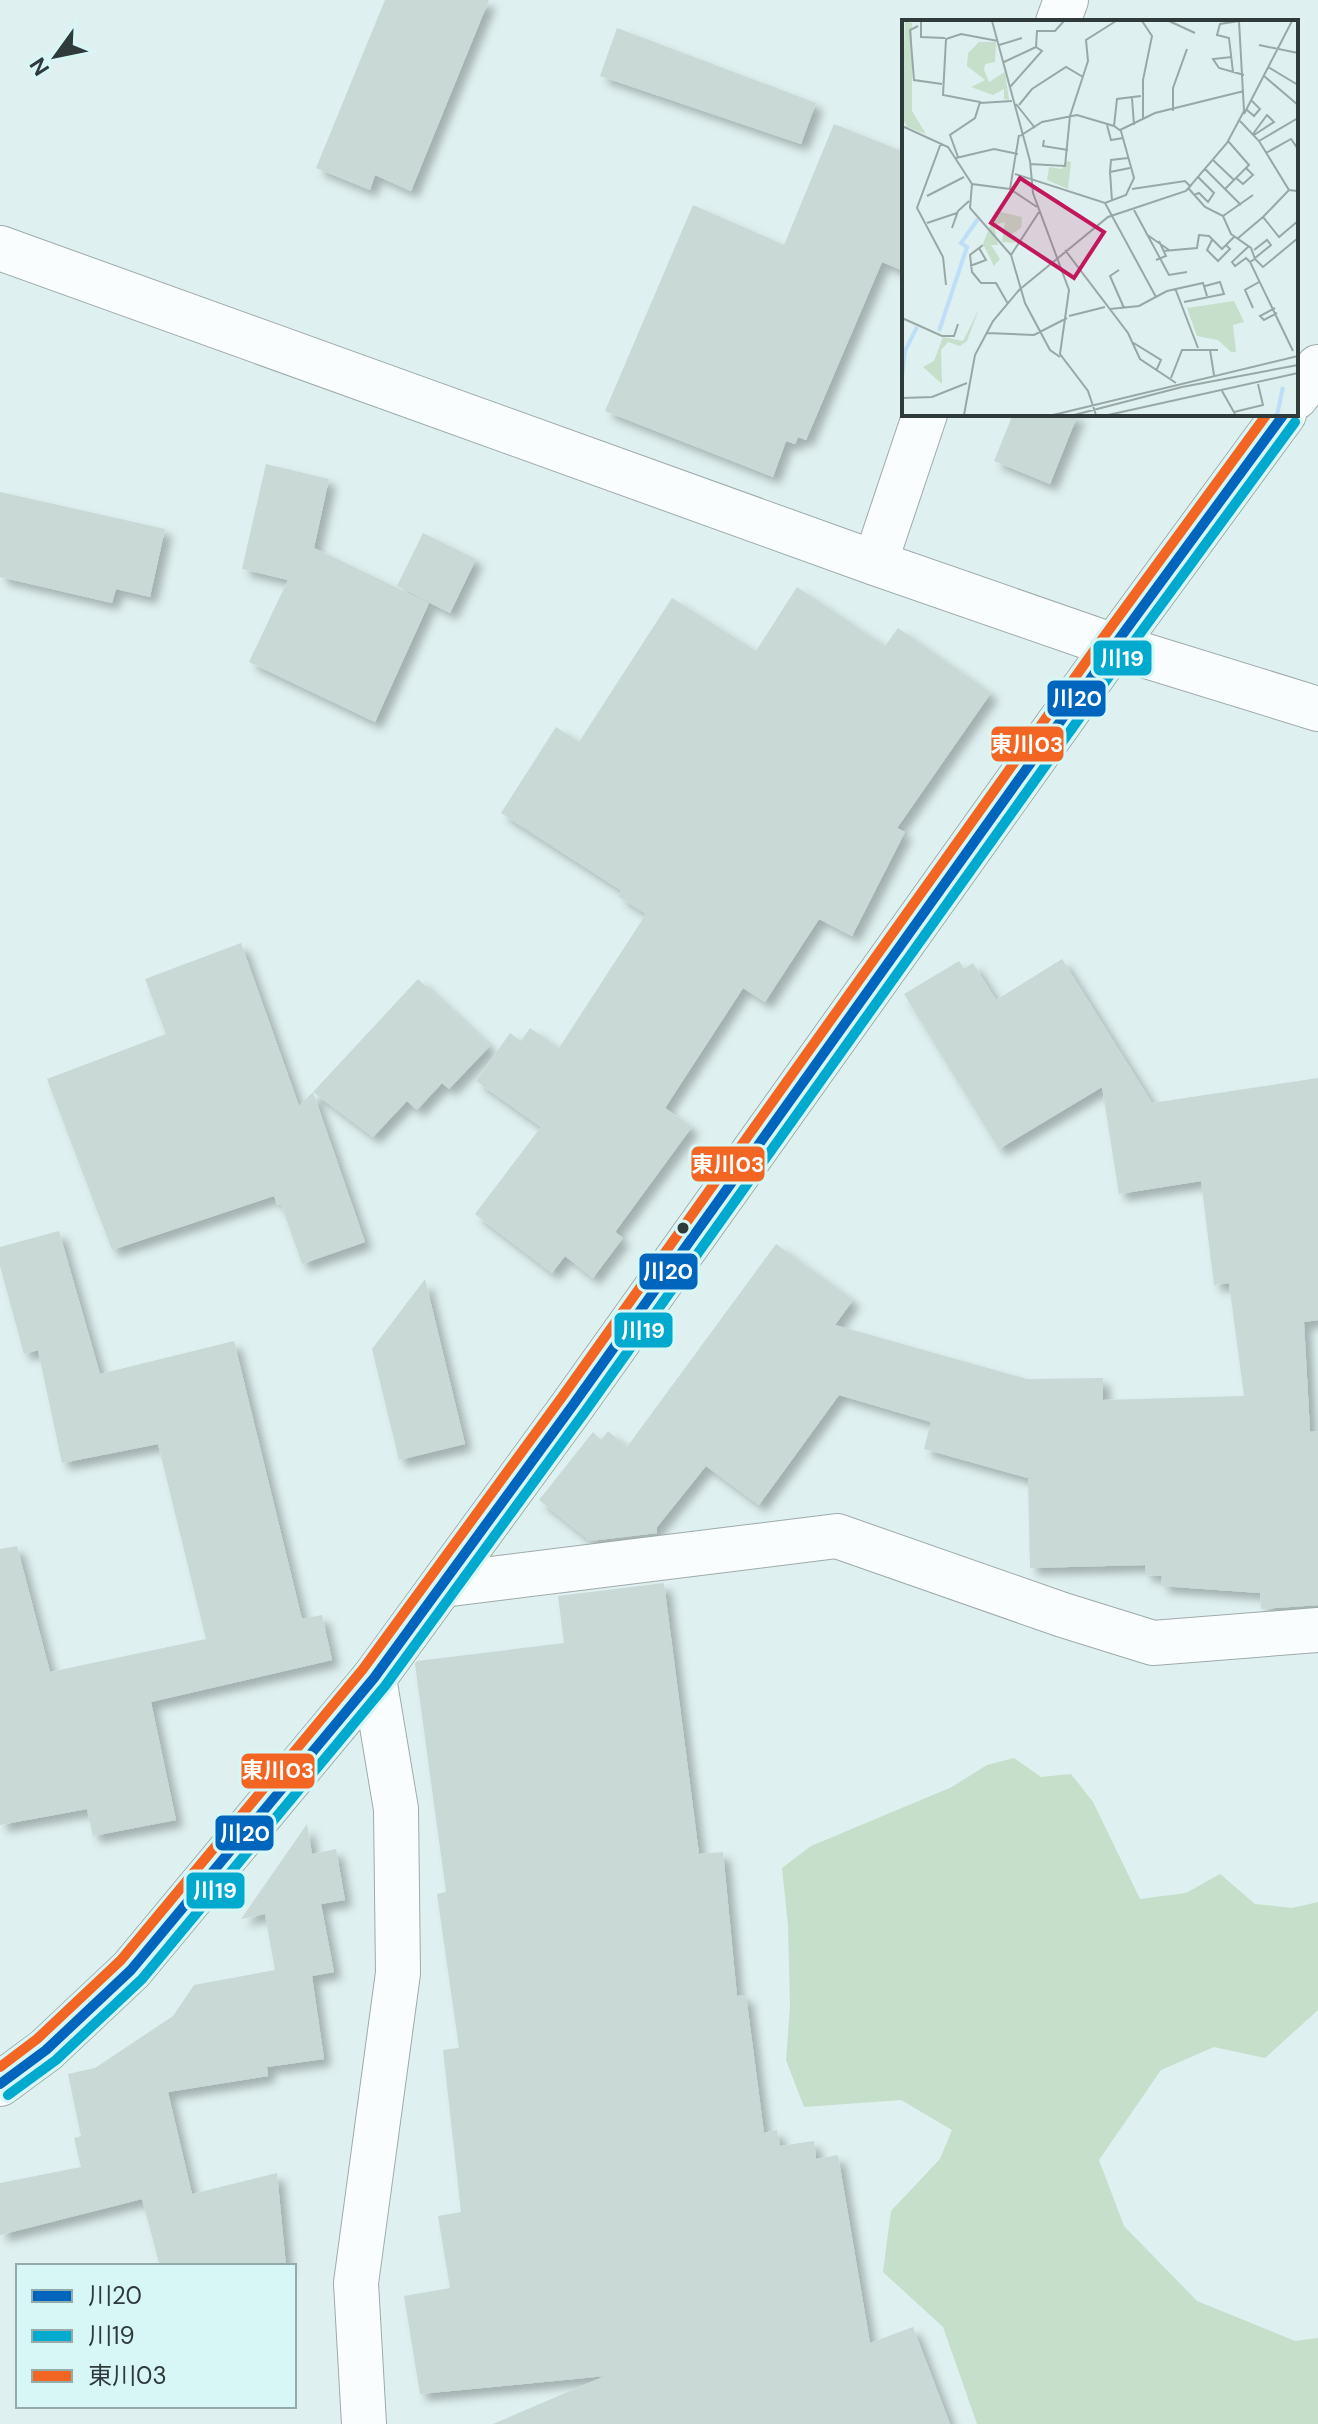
<svg xmlns="http://www.w3.org/2000/svg" width="1318" height="2424" viewBox="0 0 1318 2424" font-family="'DM Sans','Noto Sans JP',sans-serif">
	<style>
		.green { fill: #c5dfca }
		.building { fill: #c8d9d6; filter: url(#shadow) }
		.lines { fill: none; stroke-linecap: round; stroke-linejoin: round }
		.street-casing { stroke: #9dabaa; stroke-width: 46 }
		.secondary-casing { stroke: #9dabaa; stroke-width: 46 }
		.street { stroke: #fafdfd; stroke-width: 44 }
		.secondary { stroke: #fafdfd; stroke-width: 44 }
		.bus-1-casing { stroke: #d7f7f6; stroke-width: 16 }
		.bus-2-casing { stroke: #d7f7f6; stroke-width: 16 }
		.bus-3-casing { stroke: #d7f7f6; stroke-width: 16 }
		.bus-1 { stroke: #0065bd; stroke-width: 10 }
		.bus-2 { stroke: #00a9ce; stroke-width: 10 }
		.bus-3 { stroke: #f26522; stroke-width: 10 }
		.bus-dot { fill: #2e3b3a; stroke: #d7f7f6; stroke-width: 3 }
		.inset-river { fill: none; stroke: #bddef6; stroke-width: 4 }
		.inset-road { fill: none; stroke: #98a8a7; stroke-width: 2 }
		.view { fill: #c2185b; fill-opacity: 0.15; stroke: #c2185b; stroke-width: 4 }
		.inset-edge { fill: none; stroke: #2e3b3a; stroke-width: 4 }
		.line-badge { stroke: #d7f7f6; stroke-width: 3 }
		.badge-label { font-size: 22px; text-anchor: middle; font-weight: bold; fill: #fff }
	</style>
	<defs>
		<filter id="shadow"><feDropShadow dx="7" dy="7" stdDeviation="4" flood-color="#0004"/></filter>
	</defs>
	<rect width="100%" height="100%" fill="#def0ef"/>
	<path class="green" d="M 1014,1758 L 1041,1777 L 1071,1774 L 1093,1802 L 1140,1899 L 1186,1893 L 1220,1874 L 1255,1904 L 1292,1908 L 1318,1902 L 1318,2010 L 1265,2058 L 1214,2047 L 1161,2070 L 1099,2160 L 1124,2226 L 1197,2301 L 1295,2341 L 1318,2338 L 1318,2424 L 977,2424 L 943,2327 L 883,2272 L 891,2211 L 940,2159 L 952,2130 L 901,2100 L 804,2107 L 786,2060 L 790,2006 L 788,1926 L 782,1868 L 811,1846 L 952,1787 L 987,1765 Z"/>
	<g class="building">
		<path d="M 385,0 L 489,0 L 411,191 L 375,175 L 370,190 L 316,168 Z"/>
		<path d="M 617,28 L 816,103 L 801,144 L 600,76 Z"/>
		<path d="M 834,124 L 904,152 L 904,271 L 882,262 L 806,440 L 798,437 L 795,444 L 786,441 L 773,477 L 605,411 L 693,205 L 784,245 Z"/>
		<path d="M 1013,414 L 1078,414 L 1050,484 L 994,461 Z"/>
		<path d="M 266,464 L 329,479 L 314,548 L 429,603 L 375,722 L 249,662 L 288,580 L 242,569 Z"/>
		<path d="M 0,492 L 165,529 L 150,597 L 116,589 L 112,603 L 0,577 Z"/>
		<path d="M 423,533 L 476,559 L 450,613 L 397,586 Z"/>
		<path d="M 797,587 L 885,646 L 898,628 L 991,693 L 897,828 L 905,832 L 852,936 L 819,919 L 765,1002 L 743,988 L 665,1108 L 692,1127 L 615,1232 L 623,1238 L 593,1278 L 565,1256 L 552,1273 L 475,1214 L 541,1127 L 476,1081 L 510,1033 L 521,1041 L 530,1028 L 559,1048 L 646,914 L 618,896 L 622,891 L 501,813 L 556,727 L 579,742 L 672,598 L 756,651 Z"/>
		<path d="M 241,943 L 299,1106 L 313,1092 L 365,1242 L 302,1264 L 281,1204 L 277,1205 L 274,1196 L 112,1250 L 47,1079 L 166,1034 L 145,979 Z"/>
		<path d="M 1062,959 L 1152,1103 L 1318,1078 L 1318,1320 L 1304,1322 L 1310,1432 L 1318,1431 L 1318,1605 L 1261,1609 L 1260,1593 L 1161,1586 L 1162,1576 L 1145,1575 L 1145,1565 L 1030,1568 L 1028,1478 L 924,1449 L 931,1422 L 839,1395 L 759,1505 L 706,1466 L 657,1527 L 657,1533 L 590,1541 L 539,1500 L 593,1432 L 601,1440 L 608,1431 L 627,1447 L 776,1244 L 853,1300 L 835,1325 L 1027,1379 L 1103,1378 L 1103,1400 L 1244,1396 L 1229,1283 L 1214,1285 L 1201,1181 L 1119,1194 L 1102,1087 L 999,1149 L 904,994 L 959,961 L 964,969 L 973,963 L 996,1000 Z"/>
		<path d="M 418,979 L 490,1046 L 449,1089 L 442,1083 L 417,1110 L 407,1101 L 373,1137 L 313,1092 Z"/>
		<path d="M 59,1231 L 100,1374 L 234,1341 L 302,1619 L 322,1615 L 332,1660 L 151,1702 L 176,1820 L 93,1836 L 87,1809 L 0,1825 L 0,1549 L 17,1546 L 50,1672 L 206,1639 L 158,1444 L 62,1463 L 38,1350 L 24,1354 L 0,1266 L 0,1247 Z"/>
		<path d="M 425,1279 L 465,1444 L 399,1460 L 372,1349 Z"/>
		<path d="M 664,1583 L 699,1854 L 723,1852 L 737,1996 L 746,1995 L 764,2133 L 777,2130 L 780,2146 L 814,2141 L 816,2159 L 838,2155 L 870,2343 L 913,2327 L 950,2424 L 493,2424 L 605,2376 L 420,2394 L 404,2296 L 450,2288 L 438,2216 L 461,2212 L 443,2050 L 459,2048 L 437,1894 L 446,1892 L 415,1664 L 417,1661 L 564,1643 L 558,1596 Z"/>
		<path d="M 307,1824 L 312,1854 L 336,1849 L 345,1900 L 321,1904 L 334,1972 L 312,1976 L 324,2059 L 267,2067 L 268,2076 L 168,2092 L 192,2194 L 277,2173 L 286,2266 L 160,2266 L 142,2199 L 0,2235 L 0,2183 L 81,2167 L 74,2138 L 81,2136 L 68,2074 L 95,2068 L 173,2016 L 194,1985 L 275,1970 L 265,1914 L 241,1919 Z"/>
	</g>
	<g class="lines">
		<defs>
			<g id="street">
				<path d="M 1058,22 L 1066,0"/>
				<path d="M 875,563 L 925,414"/>
				<path d="M 443,1585 L 837,1536 L 1063,1615 L 1153,1643 L 1318,1630"/>
				<path d="M 364,2424 L 356,2283 L 398,1973 L 396,1809 L 374,1678"/>
			</g>
			<g id="secondary">
				<path d="M 0,248 L 875,563 L 1114,646 L 1318,709"/>
				<path d="M 1296,397 L 1318,367"/>
				<path d="M 0,2084 L 46,2050 L 131,1970 L 374,1678 L 573,1405 L 1114,646 L 1284,414"/>
			</g>
		</defs>
		<use href="#street" class="street-casing"/>
		<use href="#secondary" class="secondary-casing"/>
		<use href="#street" class="street"/>
		<use href="#secondary" class="secondary"/>
		<defs>
			<path id="bus-1" d="M 0,2084 L 46,2050 L 131,1970 L 374,1678 L 573,1405 L 1114,646 L 1284,414"/>
			<path id="bus-2" d="M 8,2095 L 56,2060 L 142,1979 L 385,1686 L 584,1413 L 1125,654 L 1295,422"/>
			<path id="bus-3" d="M 0,2067 L 37,2039 L 121,1960 L 363,1669 L 562,1397 L 1103,638 L 1267,414"/>
		</defs>
		<use href="#bus-1" class="bus-1-casing"/>
		<use href="#bus-2" class="bus-2-casing"/>
		<use href="#bus-3" class="bus-3-casing"/>
		<use href="#bus-1" class="bus-1"/>
		<use href="#bus-2" class="bus-2"/>
		<use href="#bus-3" class="bus-3"/>
	</g>
	<circle class="bus-dot" cx="683" cy="1228" r="7"/>
	<g transform="translate(902 20)">
		<rect width="396" height="396" fill="#def0ef"/>
		<path d="M 3,1 L 10,3 L 10,91 L 24,114 L 5,107 L 0,97 ZM 77,22 L 94,22 L 93,42 L 83,44 L 82,50 L 87,62 L 103,52 L 107,80 L 102,79 L 102,69 L 91,75 L 69,67 L 83,60 L 65,46 L 66,33 ZM 165,141 L 169,142 L 166,169 L 145,160 L 147,147 L 160,149 ZM 94,191 L 120,197 L 119,208 L 107,216 L 114,223 L 100,222 L 103,202 L 92,205 L 96,225 L 89,225 L 98,239 L 92,246 L 81,224 ZM 332,281 L 342,302 L 331,305 L 334,332 L 329,332 L 316,320 L 295,316 L 285,288 ZM 77,289 L 65,321 L 58,326 L 46,322 L 39,330 L 40,364 L 21,347 L 32,341 L 41,317 L 61,321 Z" fill="#c5dfca"/>
		<path class="inset-river" d="M 37,311 L 65,227 L 59,223 L 76,199M 0,356 L 3,331 L 15,307M 375,395 L 381,367"/>
		<path class="inset-road" d="M 19,1 L 19,17 L 43,18M 90,1 L 128,141 L 131,173 L 167,270 L 158,334 L 186,371 L 194,395M 240,1 L 250,16 L 241,60 L 241,99M 267,1 L 293,13M 16,6 L 8,10 L 12,60 L 40,64M 97,25 L 120,18M 357,25 L 396,33M 330,37 L 311,39 L 317,48 L 342,55M 102,42 L 134,27M 366,47 L 396,65M 331,52 L 327,18 L 315,15 L 318,4 L 337,1M 362,56 L 396,85M 108,67 L 140,31 L 134,27 L 135,11 L 153,11 L 162,1M 230,78 L 232,105M 78,83 L 110,81M 114,84 L 133,108M 117,85 L 130,69 L 164,47 L 181,57M 345,90 L 352,96 L 358,89 L 350,81M 271,91 L 271,68 L 285,29M 342,94 L 390,1M 338,101 L 357,121 L 387,170 L 396,171M 205,105 L 209,120 L 221,118M 0,106 L 46,127 L 70,164 L 108,169 L 135,187M 212,106 L 215,79 L 239,76M 218,110 L 253,93 L 342,71M 351,114 L 365,95 L 372,102 L 352,115M 142,120 L 141,126 L 166,130M 357,121 L 396,98M 39,123 L 15,188 L 41,237 L 44,265M 364,133 L 389,119 L 396,129M 56,137 L 48,115 L 73,98 L 78,82 L 41,75 L 44,19 L 59,14 L 96,21M 54,138 L 92,129 L 116,134M 226,138 L 209,140 L 208,152 L 228,148M 311,140 L 332,160M 128,144 L 163,146 L 168,96 L 186,41 L 184,20 L 214,1M 303,149 L 339,185M 208,152 L 210,181M 113,154 L 203,183 L 224,175 L 232,158 L 219,111 L 212,106 L 175,95 L 140,102 L 118,116M 334,158 L 341,164 L 351,155 L 344,148M 70,164 L 68,188 L 109,235M 108,169 L 117,115M 230,169 L 283,161 L 289,167M 287,169 L 303,187 L 321,196 L 329,214 L 349,228 L 353,239M 323,169 L 347,145 L 326,121M 292,175 L 297,173 L 306,182 L 312,173 L 296,157M 25,176 L 62,157M 203,183 L 254,277M 232,190 L 267,255 L 285,252M 137,192 L 109,235 L 123,283 L 148,330 L 158,337M 321,196 L 351,175M 361,197 L 387,170M 25,203 L 55,193M 50,208 L 56,191 L 67,181M 244,214 L 267,230M 335,219 L 361,197 L 377,217 L 396,201M 310,220 L 305,230 L 316,241 L 328,229 L 324,225M 81,225 L 68,235 L 70,252 L 79,263 L 94,263 L 106,284M 347,226 L 330,242 L 333,246 L 344,238 L 348,242M 163,230 L 226,313 L 238,339 L 274,363M 352,230 L 365,220 L 369,225 L 353,238M 261,231 L 295,228 L 297,215 L 307,216 L 320,229 L 332,217M 254,240 L 264,236 L 257,221M 68,246 L 84,240 L 77,228M 217,250 L 208,256 L 222,288M 273,268 L 296,328M 282,282 L 322,274 L 318,262 L 303,266M 351,288 L 343,270 L 357,262M 373,288 L 358,296 L 362,300 L 375,293M 208,289 L 237,286 L 265,271 L 301,263 L 305,276M 167,296 L 203,287M 0,298 L 40,316 L 52,316 L 56,304M 85,313 L 132,315 L 165,298M 230,322 L 259,340 L 254,351M 308,330 L 312,355M 391,331 L 348,242 L 353,239 L 361,247 L 396,218M 269,358 L 280,330 L 316,330M 320,371 L 333,394M 0,378 L 30,377 L 65,363M 332,392 L 361,385 L 356,364M 62,395 L 73,335 L 91,301 L 117,270 L 206,197 L 284,171 L 325,123 L 342,91 L 337,1M 151,395 L 396,336M 172,395 L 280,367 L 396,345M 206,395 L 396,353"/>
		<path class="view" d="M 118,158 L 202,212 L 172,258 L 89,203 Z"/>
		<rect width="396" height="396" class="inset-edge"/>
	</g>
	<g class="line-badge">
		<rect x="1092" y="639" width="61" height="38" rx="8" fill="#00a9ce"/>
		<rect x="1046" y="679" width="61" height="39" rx="8" fill="#0065bd"/>
		<rect x="990" y="725" width="75" height="38" rx="8" fill="#f26522"/>
		<rect x="690" y="1145" width="76" height="38" rx="8" fill="#f26522"/>
		<rect x="638" y="1252" width="61" height="39" rx="8" fill="#0065bd"/>
		<rect x="613" y="1311" width="61" height="38" rx="8" fill="#00a9ce"/>
		<rect x="240" y="1752" width="76" height="38" rx="8" fill="#f26522"/>
		<rect x="214" y="1814" width="61" height="38" rx="8" fill="#0065bd"/>
		<rect x="185" y="1871" width="61" height="39" rx="8" fill="#00a9ce"/>
	</g>
	<g class="badge-label">
		<text x="1122" y="666">川19</text>
		<text x="1077" y="706">川20</text>
		<text x="1027" y="752">東川03</text>
		<text x="728" y="1172">東川03</text>
		<text x="668" y="1279">川20</text>
		<text x="643" y="1338">川19</text>
		<text x="278" y="1778">東川03</text>
		<text x="245" y="1841">川20</text>
		<text x="215" y="1898">川19</text>
	</g>
	<rect x="16" y="2264" width="280" height="144" fill="#d7f7f6" stroke="#93acab" stroke-width="2"/>
	<rect x="32" y="2290" width="40" height="12" fill="#0065bd" stroke="#93acab" stroke-width="2"/>
	<text x="88" y="2304" font-size="24" fill="#2e3b3a">川20</text>
	<rect x="32" y="2330" width="40" height="12" fill="#00a9ce" stroke="#93acab" stroke-width="2"/>
	<text x="88" y="2344" font-size="24" fill="#2e3b3a">川19</text>
	<rect x="32" y="2370" width="40" height="12" fill="#f26522" stroke="#93acab" stroke-width="2"/>
	<text x="88" y="2384" font-size="24" fill="#2e3b3a">東川03</text>
	<g transform="translate(56 56) rotate(237)" stroke="#d7f7f6" stroke-width="6" paint-order="stroke">
	<path d="M0-6L14 30L0 20L-14 30Z" fill="#2e3b3a"/>
	<text y="-12" font-size="22" font-weight="bold" text-anchor="middle" fill="#2e3b3a">N</text>
	</g>
</svg>
